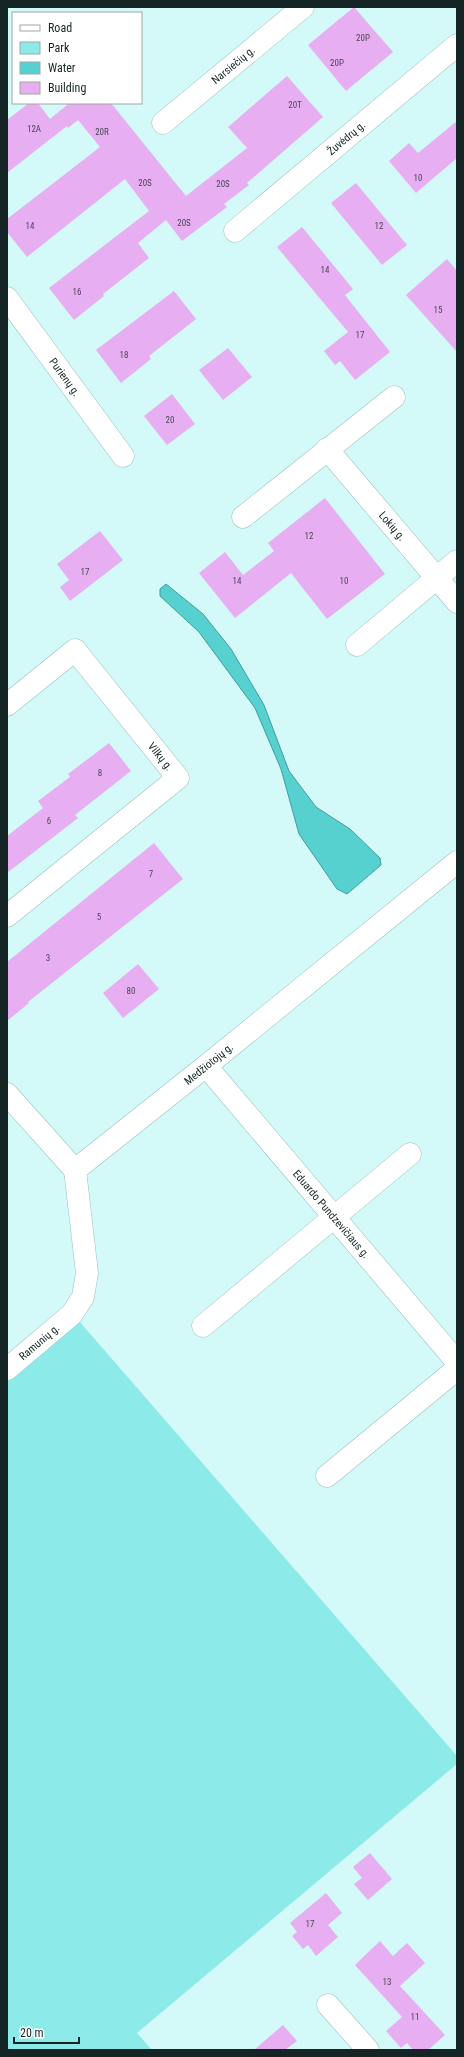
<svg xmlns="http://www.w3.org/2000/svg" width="464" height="2057" viewBox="0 0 464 2057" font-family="'Roboto Condensed',sans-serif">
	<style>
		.green { fill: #8cebe9 }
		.water { fill: #56d1d0; stroke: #429d9c }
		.building { fill: #e7aff1 }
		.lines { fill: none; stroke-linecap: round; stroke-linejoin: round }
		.street-casing { stroke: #9abfbe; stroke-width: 23 }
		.street { stroke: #fff; stroke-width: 22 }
		.labels { text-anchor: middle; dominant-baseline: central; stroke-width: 3.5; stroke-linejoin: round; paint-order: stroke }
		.number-label { font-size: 9px; fill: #4a4757 }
		.street-label { font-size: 11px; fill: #152424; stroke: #fff }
	</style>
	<rect width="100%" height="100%" fill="#d3faf9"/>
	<path class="green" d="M 79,1321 L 457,1756 L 457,1764 L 137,2033 L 152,2050 L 7,2050 L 7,1382 Z"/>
	<path class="water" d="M 166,584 L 203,614 L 231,649 L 264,705 L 289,771 L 316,807 L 350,829 L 380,858 L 381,865 L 347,894 L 337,889 L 299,834 L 281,769 L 255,708 L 199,632 L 160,596 L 160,589 Z"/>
	<g class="building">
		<path d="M 354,7 L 393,52 L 346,91 L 308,45 Z"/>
		<path d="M 287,76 L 323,117 L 247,183 L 249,185 L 224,204 L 227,207 L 182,241 L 166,220 L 138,243 L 149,258 L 103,294 L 104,296 L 74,320 L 49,288 L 149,211 L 125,179 L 27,257 L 7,232 L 7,219 L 100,147 L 78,120 L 68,128 L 67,126 L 7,173 L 7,120 L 29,103 L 38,103 L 50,119 L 67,105 L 66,103 L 111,103 L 186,196 L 247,148 L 228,127 Z"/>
		<path d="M 457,121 L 457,158 L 416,193 L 389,161 L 409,143 L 418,153 Z"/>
		<path d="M 356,183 L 407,245 L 382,265 L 331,203 Z"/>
		<path d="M 302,227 L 353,289 L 345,295 L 390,352 L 355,380 L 340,361 L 335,365 L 324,351 L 348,332 L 277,247 Z"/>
		<path d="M 447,259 L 457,271 L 457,352 L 406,295 Z"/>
		<path d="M 174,291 L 196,319 L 149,356 L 151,359 L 121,383 L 96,350 Z"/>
		<path d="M 228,348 L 252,377 L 223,400 L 199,370 Z"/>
		<path d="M 172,394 L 195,424 L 167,445 L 144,416 Z"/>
		<path d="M 325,498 L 385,574 L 327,619 L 291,573 L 235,618 L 199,573 L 225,552 L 243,575 L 274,551 L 268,543 Z"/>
		<path d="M 100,531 L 123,560 L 70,601 L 60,587 L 69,580 L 57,564 Z"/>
		<path d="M 109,743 L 131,771 L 75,815 L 78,818 L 7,873 L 7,836 L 43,808 L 38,801 L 70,777 L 68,774 Z"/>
		<path d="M 154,843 L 183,879 L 28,1002 L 29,1003 L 7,1021 L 7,962 Z"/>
		<path d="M 138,964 L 159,989 L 123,1018 L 103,993 Z"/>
		<path d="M 370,1853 L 392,1879 L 368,1900 L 354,1884 L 362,1878 L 353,1867 Z"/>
		<path d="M 326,1893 L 342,1913 L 328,1925 L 338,1937 L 316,1956 L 308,1945 L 303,1949 L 292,1936 L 297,1932 L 290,1923 Z"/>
		<path d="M 380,1941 L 393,1956 L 407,1943 L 425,1963 L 400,1986 L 445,2035 L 428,2050 L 413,2050 L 407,2043 L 401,2048 L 386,2031 L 402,2017 L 355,1965 Z"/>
		<path d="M 283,2025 L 297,2041 L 285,2050 L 254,2050 Z"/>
	</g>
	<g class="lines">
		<defs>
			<g id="street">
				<path id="s1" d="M 163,123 L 303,7"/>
				<path id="s2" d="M 235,231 L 457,45"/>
				<path id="s3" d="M 7,298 L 123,456"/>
				<path id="s4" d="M 327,449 L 457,602"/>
				<path d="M 243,517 L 394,397"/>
				<path d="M 357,645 L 457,561"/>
				<path id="s5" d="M 7,705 L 75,650 L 178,778 L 7,916"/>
				<path id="s6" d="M 206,1066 L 457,1362"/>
				<path d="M 7,1094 L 75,1170"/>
				<path d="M 203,1326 L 410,1154"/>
				<path id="s7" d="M 7,1369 L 72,1314 L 83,1297 L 87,1273 L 75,1170 L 206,1066 L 457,862"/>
				<path d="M 327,1476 L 457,1369"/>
				<path d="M 328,2005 L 368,2050"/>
			</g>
		</defs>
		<use href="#street" class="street-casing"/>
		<use href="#street" class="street"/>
	</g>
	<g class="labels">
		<g class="number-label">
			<text x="363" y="38">20P</text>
			<text x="337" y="63">20P</text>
			<text x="295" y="105">20T</text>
			<text x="34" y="129">12A</text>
			<text x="102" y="132">20R</text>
			<text x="418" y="178">10</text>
			<text x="145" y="183">20S</text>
			<text x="223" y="184">20S</text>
			<text x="184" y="223">20S</text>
			<text x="30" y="226">14</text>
			<text x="379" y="226">12</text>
			<text x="325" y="270">14</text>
			<text x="77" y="292">16</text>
			<text x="438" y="310">15</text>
			<text x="360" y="335">17</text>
			<text x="124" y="355">18</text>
			<text x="170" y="420">20</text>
			<text x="309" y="536">12</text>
			<text x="85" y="572">17</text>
			<text x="237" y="581">14</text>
			<text x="344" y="581">10</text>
			<text x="100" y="773">8</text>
			<text x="49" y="821">6</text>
			<text x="151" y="874">7</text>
			<text x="99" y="917">5</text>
			<text x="48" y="958">3</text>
			<text x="131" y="991">80</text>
			<text x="310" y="1924">17</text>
			<text x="387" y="1982">13</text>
			<text x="415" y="2017">11</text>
		</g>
		<g class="street-label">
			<text stroke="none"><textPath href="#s1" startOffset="91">Narsiečių g.</textPath></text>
			<text stroke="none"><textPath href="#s2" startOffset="145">Žuvėdrų g.</textPath></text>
			<text stroke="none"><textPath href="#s3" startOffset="98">Purienų g.</textPath></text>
			<text stroke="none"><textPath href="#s4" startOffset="101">Lokių g.</textPath></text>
			<text stroke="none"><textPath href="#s5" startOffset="224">Vilkų g.</textPath></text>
			<text stroke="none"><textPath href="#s7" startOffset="404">Medžiotojų g.</textPath></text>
			<text stroke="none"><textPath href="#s6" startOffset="194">Eduardo Pundzevičiaus g.</textPath></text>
			<text stroke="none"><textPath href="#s7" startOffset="42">Ramunių g.</textPath></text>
		</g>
	</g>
	<rect width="464" height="2057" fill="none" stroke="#152424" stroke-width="16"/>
	<rect x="12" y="12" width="130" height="92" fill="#ffffff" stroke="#a1a7a7"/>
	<rect x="20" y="25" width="20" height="6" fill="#ffffff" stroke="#a1a7a7"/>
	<text x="48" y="32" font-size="12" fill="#152424">Road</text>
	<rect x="20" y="42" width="20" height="12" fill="#8cebe9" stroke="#a1a7a7"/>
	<text x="48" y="52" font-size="12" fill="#152424">Park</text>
	<rect x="20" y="62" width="20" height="12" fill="#56d1d0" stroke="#a1a7a7"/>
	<text x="48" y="72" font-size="12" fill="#152424">Water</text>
	<rect x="20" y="82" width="20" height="12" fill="#e7aff1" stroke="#a1a7a7"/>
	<text x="48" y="92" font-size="12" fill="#152424">Building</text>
	<path d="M14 2037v6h65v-6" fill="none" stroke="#152424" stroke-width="2"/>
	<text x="20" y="2037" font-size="12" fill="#152424" stroke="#ffffff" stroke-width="3" paint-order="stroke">20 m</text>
</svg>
